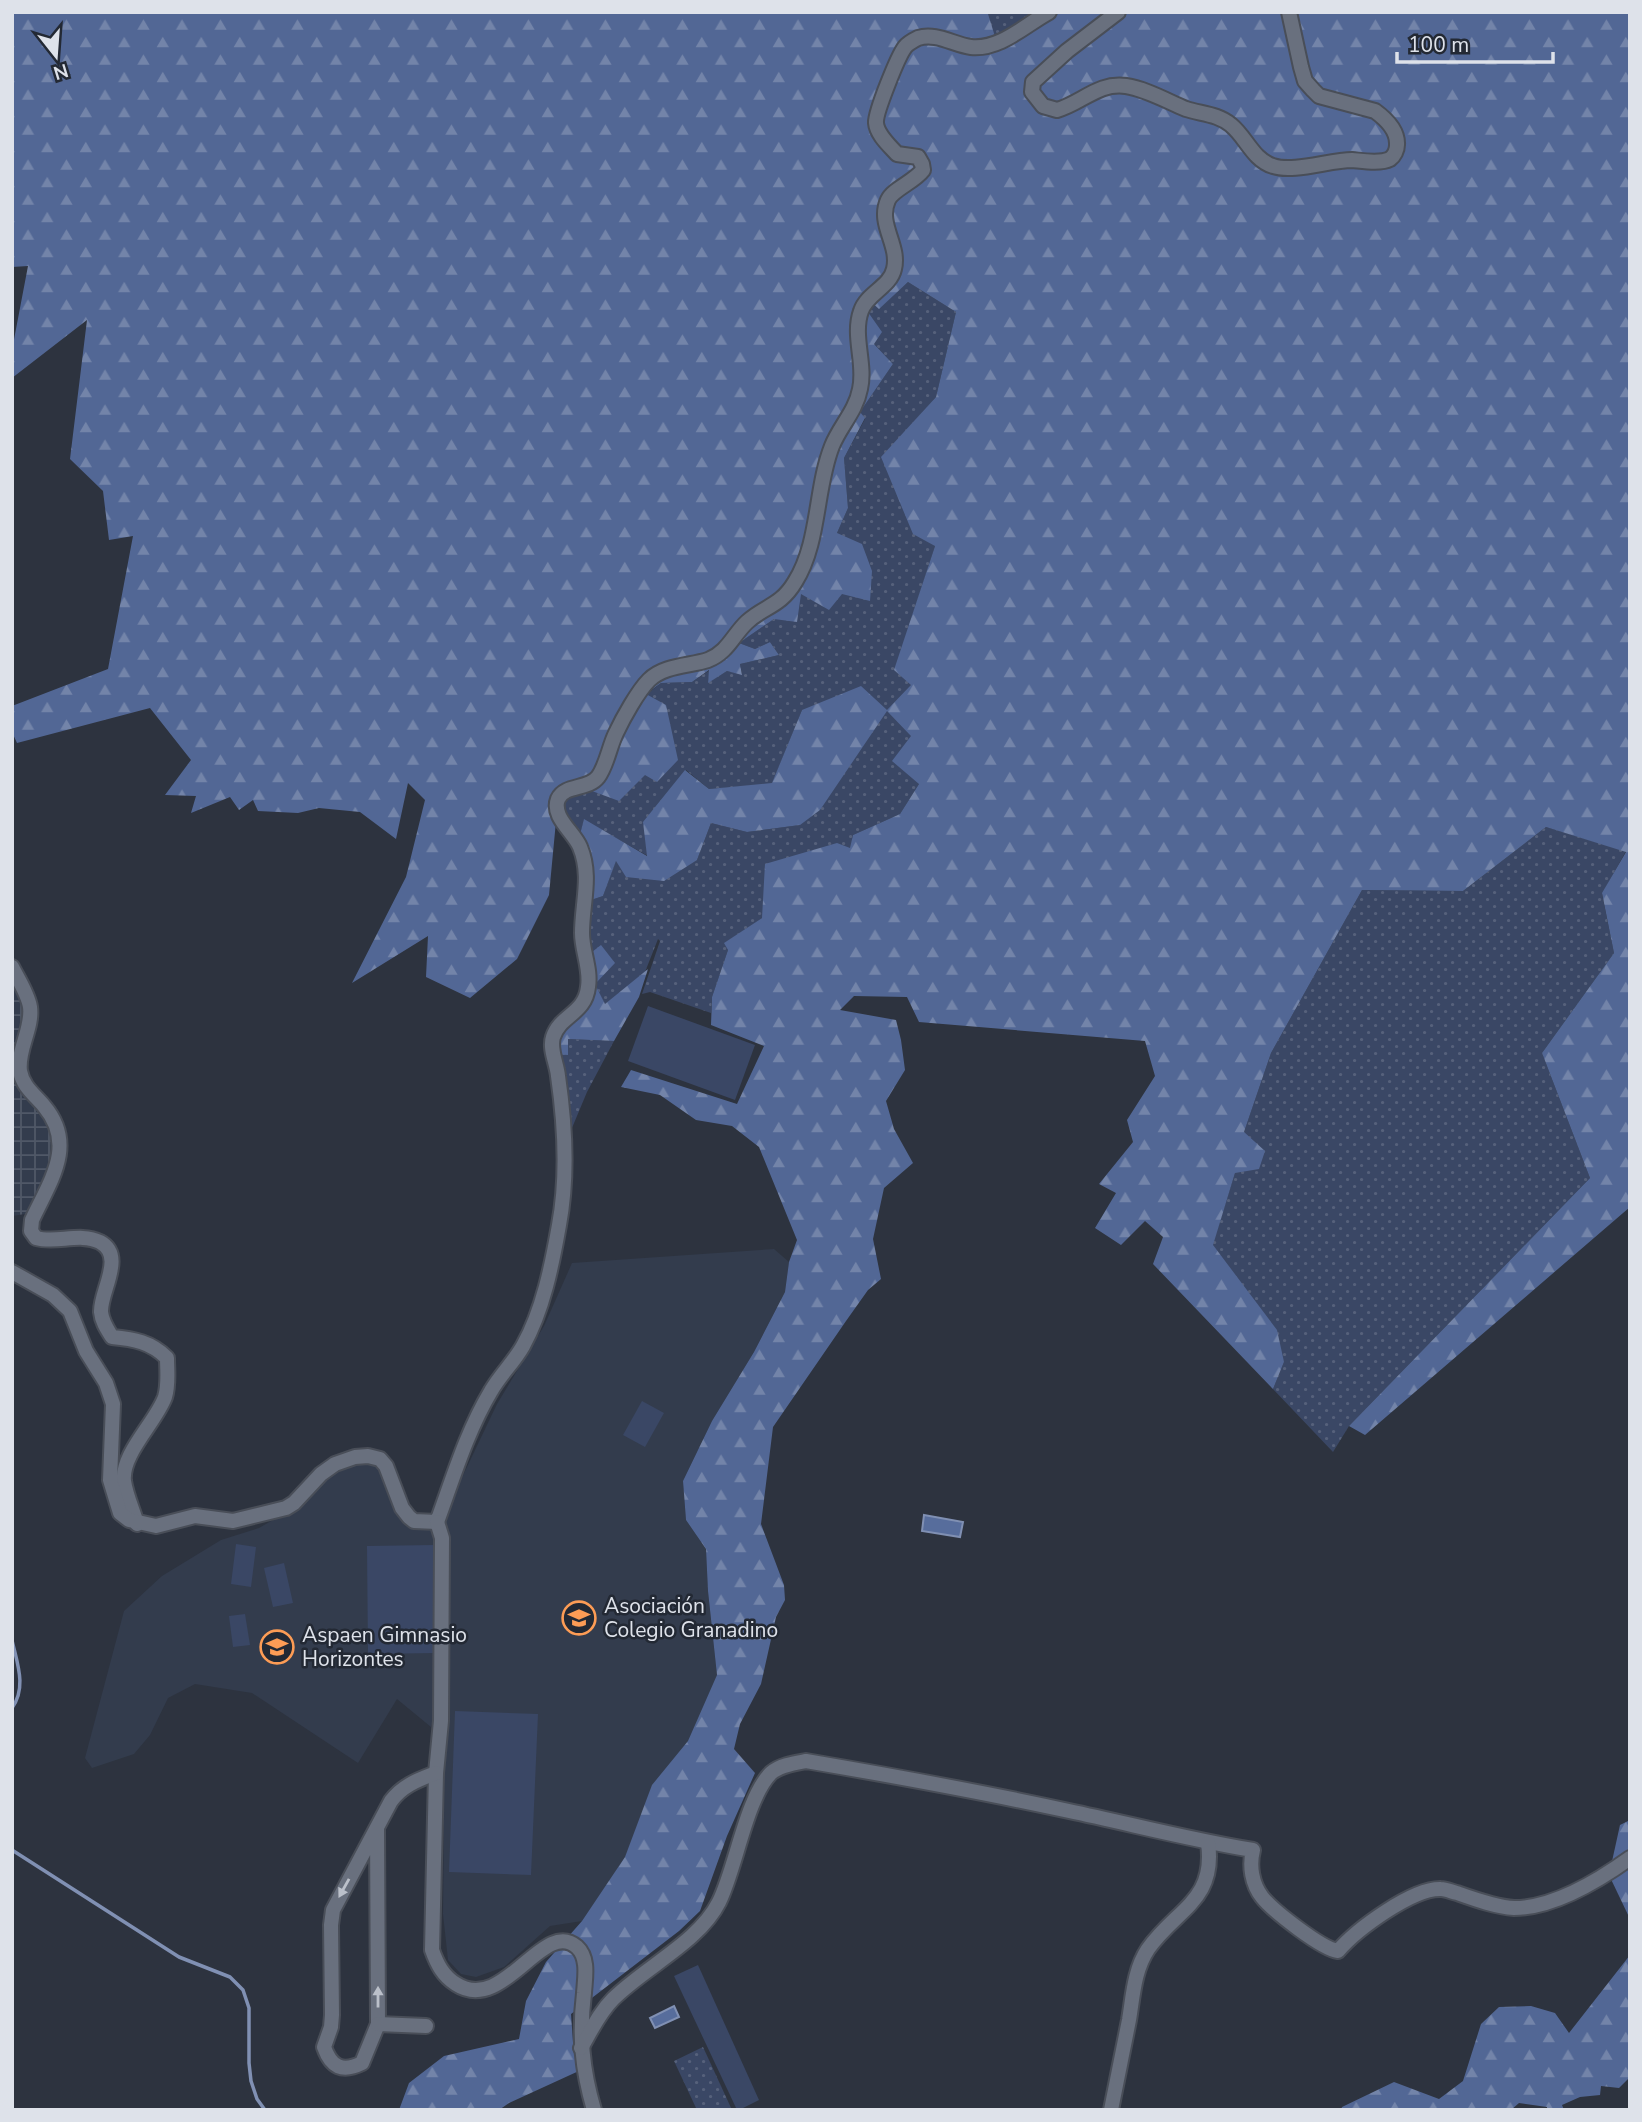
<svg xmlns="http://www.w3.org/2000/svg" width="1642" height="2122" viewBox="0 0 1642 2122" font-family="'Nunito Sans',sans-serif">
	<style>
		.built { fill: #333c4d }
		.industrial { fill: url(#industrial-grid) }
		.grass { fill: url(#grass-dots) }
		.forest { fill: url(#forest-firs); fill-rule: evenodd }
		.garden { fill: #3a4765 }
		.water { fill: #576d9c; stroke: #8090b3; stroke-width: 2 }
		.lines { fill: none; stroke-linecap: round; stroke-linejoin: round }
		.stream { stroke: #8090b3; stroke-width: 3.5 }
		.minor-casing { stroke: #494e58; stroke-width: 18 }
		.minor { stroke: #69707e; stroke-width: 14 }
		.oneway { fill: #bbc0ca }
		.labels { text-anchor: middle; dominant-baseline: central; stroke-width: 5; stroke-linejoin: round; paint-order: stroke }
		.poi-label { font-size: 21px; fill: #dee2ea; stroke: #232934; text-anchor: start }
	</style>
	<defs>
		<pattern id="industrial-grid" width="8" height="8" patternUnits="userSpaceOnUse" patternTransform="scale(1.75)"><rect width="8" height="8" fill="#333c4d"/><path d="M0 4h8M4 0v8" fill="none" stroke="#505867"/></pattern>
		<pattern id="grass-dots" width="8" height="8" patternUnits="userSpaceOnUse" patternTransform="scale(1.75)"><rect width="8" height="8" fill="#3a4765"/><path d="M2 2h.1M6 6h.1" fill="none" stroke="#56617b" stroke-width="1.8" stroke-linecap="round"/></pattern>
		<pattern id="forest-firs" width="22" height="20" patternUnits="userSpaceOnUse" patternTransform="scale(1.75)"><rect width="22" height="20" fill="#526795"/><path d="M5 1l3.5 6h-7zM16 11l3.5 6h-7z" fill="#7384a9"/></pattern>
	</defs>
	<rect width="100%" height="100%" fill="#2d333f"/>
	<g class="built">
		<path d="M 774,1249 L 789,1262 L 785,1292 L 754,1352 L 712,1421 L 683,1481 L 686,1520 L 706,1549 L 708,1591 L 717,1675 L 707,1726 L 647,1828 L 582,1921 L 550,1926 L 504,1967 L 476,1977 L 461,1974 L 448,1960 L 443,1914 L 447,1542 L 445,1513 L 497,1404 L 544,1326 L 572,1263 Z"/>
		<path d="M 368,1462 L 381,1469 L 393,1504 L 409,1524 L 432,1526 L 439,1547 L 438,1705 L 431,1727 L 397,1699 L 358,1763 L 252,1693 L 195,1684 L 168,1698 L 150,1735 L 134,1754 L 92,1768 L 85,1758 L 124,1611 L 162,1576 L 221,1540 L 259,1528 L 299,1505 L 324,1482 L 346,1467 Z"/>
	</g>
	<path class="industrial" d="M 12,980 L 26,1010 L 15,1067 L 52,1125 L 54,1160 L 31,1213 L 12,1216 Z"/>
	<g class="grass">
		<path d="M 987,14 L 1046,14 L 997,44 Z"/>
		<path d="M 908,282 L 956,312 L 936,397 L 882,457 L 935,546 L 895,670 L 911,684 L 911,736 L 919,784 L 900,814 L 853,835 L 851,848 L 762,918 L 725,943 L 728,950 L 712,997 L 711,1013 L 650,992 L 642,994 L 660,941 L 658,939 L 645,972 L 605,1005 L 595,984 L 590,933 L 591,900 L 603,896 L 616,860 L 697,860 L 711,823 L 747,832 L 800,825 L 802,710 L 772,784 L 709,789 L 686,770 L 648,856 L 584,820 L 578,842 L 558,800 L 646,695 L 661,683 L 692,682 L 710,670 L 708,682 L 727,671 L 742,674 L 740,664 L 779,655 L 770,642 L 755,649 L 739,643 L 774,619 L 801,594 L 837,533 L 848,508 L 844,458 L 865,419 L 860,412 L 893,364 L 874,344 L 863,305 L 868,299 L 879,308 Z"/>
		<path d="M 1546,827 L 1626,851 L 1602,894 L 1614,953 L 1542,1053 L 1590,1178 L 1349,1426 L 1333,1452 L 1273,1389 L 1284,1362 L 1212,1246 L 1235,1173 L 1244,1132 L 1271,1053 L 1362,890 L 1463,891 Z"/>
		<path d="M 568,1039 L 614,1041 L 587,1092 L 564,1147 L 554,1054 Z"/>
		<path d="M 703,2047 L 732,2110 L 697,2110 L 674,2061 Z"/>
	</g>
	<g class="forest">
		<path d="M 12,12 L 1630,12 L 1630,1207 L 1365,1435 L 1349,1426 L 1590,1178 L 1542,1053 L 1614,953 L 1602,893 L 1626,852 L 1546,827 L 1463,891 L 1362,890 L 1271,1053 L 1244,1132 L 1265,1151 L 1259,1169 L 1235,1173 L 1213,1245 L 1277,1330 L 1284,1362 L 1273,1389 L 1153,1264 L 1163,1237 L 1145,1221 L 1121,1245 L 1095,1228 L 1116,1193 L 1099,1184 L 1133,1142 L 1127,1120 L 1155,1076 L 1145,1041 L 919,1022 L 907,997 L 854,996 L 840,1010 L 896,1020 L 901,1040 L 905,1070 L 886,1101 L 894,1129 L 913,1163 L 884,1188 L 873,1239 L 881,1279 L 868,1290 L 846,1321 L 773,1427 L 761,1524 L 784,1585 L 785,1600 L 776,1617 L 761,1684 L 740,1724 L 734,1749 L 755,1773 L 727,1836 L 700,1911 L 679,1931 L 571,2014 L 573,2042 L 581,2070 L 509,2103 L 499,2110 L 399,2110 L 409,2083 L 444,2056 L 519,2039 L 526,2001 L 546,1962 L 582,1921 L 625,1857 L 652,1785 L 688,1741 L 717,1675 L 708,1591 L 706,1549 L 686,1520 L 683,1481 L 712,1421 L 754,1352 L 785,1292 L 789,1262 L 797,1240 L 759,1147 L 732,1126 L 696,1120 L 660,1095 L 621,1087 L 631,1070 L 737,1104 L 764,1046 L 711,1025 L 712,997 L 728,950 L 724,943 L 762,918 L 765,864 L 837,843 L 850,848 L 853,835 L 900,814 L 919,784 L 892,761 L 911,736 L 887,711 L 820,810 L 800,825 L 747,832 L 711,823 L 697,860 L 664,881 L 626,877 L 616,861 L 603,896 L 591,900 L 590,933 L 592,952 L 601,945 L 615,963 L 595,984 L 605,1004 L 648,969 L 639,997 L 614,1041 L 568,1039 L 568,1055 L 554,1054 L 552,1042 L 588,993 L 578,842 L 584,819 L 647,856 L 643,822 L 685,770 L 709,789 L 772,783 L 802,710 L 861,686 L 887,710 L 911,685 L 894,670 L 935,546 L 913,534 L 881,457 L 936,397 L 956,312 L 908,282 L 879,309 L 869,300 L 863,305 L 882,332 L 874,344 L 893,364 L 860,412 L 865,418 L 844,458 L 848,508 L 837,533 L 862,544 L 872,571 L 870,601 L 842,594 L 829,610 L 801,594 L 797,622 L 774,619 L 739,643 L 755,649 L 770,642 L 779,655 L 740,664 L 742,675 L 727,671 L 708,683 L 709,670 L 692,682 L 661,683 L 646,694 L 666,705 L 678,760 L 657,782 L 645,775 L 619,801 L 592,791 L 589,785 L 558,800 L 549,895 L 517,959 L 470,998 L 426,977 L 428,936 L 352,983 L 406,877 L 425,800 L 408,783 L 396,839 L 360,812 L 319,808 L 298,813 L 258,811 L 253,800 L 239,810 L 230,797 L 191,813 L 196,796 L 165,795 L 191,760 L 150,708 L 17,743 L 12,732 L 12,706 L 108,669 L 133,536 L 109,540 L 103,491 L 70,459 L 87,320 L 12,378 L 12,350 L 28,266 L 12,267 ZM 988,14 L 1044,14 L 997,43 Z"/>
		<path d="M 1630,1820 L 1630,1919 L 1609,1875 L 1620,1825 Z"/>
		<path d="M 1630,1955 L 1630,2077 L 1619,2088 L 1601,2086 L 1600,2095 L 1580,2097 L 1562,2105 L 1564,2110 L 1547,2110 L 1547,2107 L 1519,2103 L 1511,2110 L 1341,2110 L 1342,2107 L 1394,2082 L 1439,2099 L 1463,2081 L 1481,2024 L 1499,2007 L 1531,2006 L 1555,2013 L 1569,2033 Z"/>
	</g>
	<g class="garden">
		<path d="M 648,1006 L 755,1045 L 735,1100 L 628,1061 Z"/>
		<path d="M 642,1401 L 664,1413 L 645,1447 L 623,1435 Z"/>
		<path d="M 236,1544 L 256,1547 L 251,1587 L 231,1584 Z"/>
		<path d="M 435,1545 L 436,1653 L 368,1654 L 367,1546 Z"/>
		<path d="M 284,1563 L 293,1603 L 273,1607 L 264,1568 Z"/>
		<path d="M 245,1614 L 250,1645 L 233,1647 L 229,1616 Z"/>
		<path d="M 455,1711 L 538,1714 L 531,1875 L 449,1872 Z"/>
		<path d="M 698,1965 L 759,2100 L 739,2110 L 737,2110 L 674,1976 Z"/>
	</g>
	<g class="water">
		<path d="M 924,1515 L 963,1522 L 960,1537 L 922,1531 Z"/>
		<path d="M 674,2006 L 679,2017 L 655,2028 L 650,2018 Z"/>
	</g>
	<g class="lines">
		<g class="stream">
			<path d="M 12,1640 C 17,1663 27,1687 12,1708"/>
			<path d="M 12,1850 L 179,1957 L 230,1977 L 243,1990 L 249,2008 L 249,2063 L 251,2081 L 257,2099 L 265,2110"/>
		</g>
		<defs>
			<g id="minor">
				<path d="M 1118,12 L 1067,51 L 1033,82 L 1032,92 L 1043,106 L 1057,110 C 1082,103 1098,82 1126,86 C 1146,89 1167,101 1186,109 C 1202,114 1218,114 1231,125 C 1246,137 1253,160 1273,166 C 1293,173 1330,160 1352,160 C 1363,161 1380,164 1390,159 C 1394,156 1397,150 1397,145 C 1398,130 1386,119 1375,111 L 1319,96 L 1313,90 L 1305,81 L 1301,67 L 1289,12"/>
				<path d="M 12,967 C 18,979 28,994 30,1007 C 33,1028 17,1050 20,1071 C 23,1087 34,1094 44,1106 C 77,1145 50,1181 32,1220 L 31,1231 L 36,1238 C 56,1244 80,1232 100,1242 C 126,1256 100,1291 101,1312 C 102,1322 107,1329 112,1337 C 134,1339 151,1342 167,1358 C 167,1371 169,1384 165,1397 C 156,1422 121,1454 124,1481 C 126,1495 133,1510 137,1524"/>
				<path d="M 12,1272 L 53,1295 L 70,1311 L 86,1351 L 106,1383 L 113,1404 L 110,1480 L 120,1513 L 129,1520 L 156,1526 L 195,1516 L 233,1521 L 286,1508 L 294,1503 L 321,1474 L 335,1464 L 355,1457 L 368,1456 L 380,1459 L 386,1466 L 402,1508 L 409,1517 L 414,1521 L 437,1522 C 453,1478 467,1431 491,1391 C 500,1375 514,1362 523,1346 C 543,1310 552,1265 559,1225 C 568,1177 565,1124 558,1076 C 557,1064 549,1049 553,1037 C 560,1015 585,1014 588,987 C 591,969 582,951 582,933 C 582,903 592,876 580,847 C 574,832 551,817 558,799 C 565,784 588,790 598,777 C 607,765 609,747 616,733 C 623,718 638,691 649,680 C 664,665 690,666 708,660 C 728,652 733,635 747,622 C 764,606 780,607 795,582 C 820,542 815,489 832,446 C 840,426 856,411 860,389 C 866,364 852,336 861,311 C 867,293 890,287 894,269 C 900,245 877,224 888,200 C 893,189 914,182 923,170 L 922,164 L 918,157 L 897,154 C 890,146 877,135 876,123 C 875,113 898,56 905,47 C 908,43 914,40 918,38 C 936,32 954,45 971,47 C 1000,50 1025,25 1049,12"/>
				<path d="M 437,1522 L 442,1538 L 441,1721 L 436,1773 L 432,1950 C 437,1964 443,1976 456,1984 C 504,2015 543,1917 577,1947 C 589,1958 585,1978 584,1993 C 579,2035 582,2069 594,2110"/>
				<path d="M 377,1828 L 378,2024 L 362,2063 C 342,2073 331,2067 324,2047 L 331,2027 L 332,2015 L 331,1925 L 333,1910 L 391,1801 C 403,1785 418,1780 436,1773"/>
				<path d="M 378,2024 L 426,2026"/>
				<path d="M 581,2048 C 591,2031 599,2013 613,1999 C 645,1967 699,1942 719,1902 C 736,1868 746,1798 771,1773 C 780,1765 795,1763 806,1761 C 894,1776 982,1792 1069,1811 C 1131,1824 1191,1840 1253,1850 C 1249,1866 1252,1884 1262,1897 C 1273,1911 1322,1949 1338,1951 C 1356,1930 1412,1888 1441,1889 C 1446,1889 1452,1892 1457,1893 C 1474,1899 1496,1907 1514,1908 C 1554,1908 1598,1881 1630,1858"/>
				<path d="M 1111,2110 C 1117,2080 1123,2050 1129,2020 C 1133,1996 1134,1970 1148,1949 C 1176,1909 1216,1901 1208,1843"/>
			</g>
		</defs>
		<use href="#minor" class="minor-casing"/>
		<use href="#minor" class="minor"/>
	</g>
	<defs><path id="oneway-solid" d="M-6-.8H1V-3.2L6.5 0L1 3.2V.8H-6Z" transform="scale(1.75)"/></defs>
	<g class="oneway">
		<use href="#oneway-solid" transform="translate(344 1888) rotate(119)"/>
		<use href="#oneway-solid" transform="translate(378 1997) rotate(-90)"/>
	</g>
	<defs>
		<symbol id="school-ring" viewBox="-11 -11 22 22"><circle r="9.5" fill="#232934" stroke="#fd9c55" stroke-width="1.5"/><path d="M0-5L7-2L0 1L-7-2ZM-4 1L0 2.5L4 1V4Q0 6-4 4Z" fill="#fd9c55"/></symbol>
	</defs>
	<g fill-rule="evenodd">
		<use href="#school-ring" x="560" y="1599" width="38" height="38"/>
		<use href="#school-ring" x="258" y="1628" width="38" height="38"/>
	</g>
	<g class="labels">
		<g class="poi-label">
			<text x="604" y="1606">Asociación<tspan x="604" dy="24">Colegio Granadino</tspan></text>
			<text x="302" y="1635">Aspaen Gimnasio<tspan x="302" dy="24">Horizontes</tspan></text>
		</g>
	</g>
	<rect width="1642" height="2122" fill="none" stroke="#dee2ea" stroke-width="28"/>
	<g transform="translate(56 56) rotate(163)" stroke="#232934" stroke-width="5" paint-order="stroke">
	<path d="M0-5L12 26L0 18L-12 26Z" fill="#dee2ea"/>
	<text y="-10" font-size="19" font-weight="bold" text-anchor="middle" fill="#dee2ea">N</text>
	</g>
	<path d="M1397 52v10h156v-10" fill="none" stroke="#dee2ea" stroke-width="3.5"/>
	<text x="1408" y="52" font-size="21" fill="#dee2ea" stroke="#232934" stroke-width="5" paint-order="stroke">100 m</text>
</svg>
